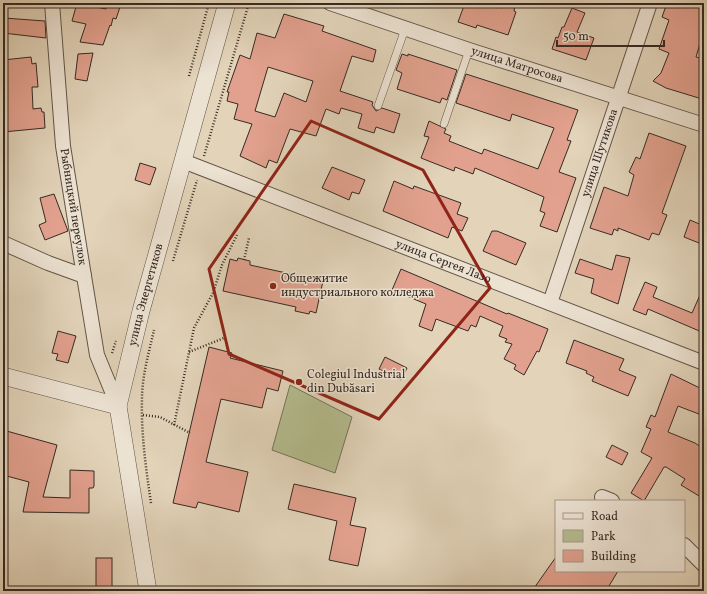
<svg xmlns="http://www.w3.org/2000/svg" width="707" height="594" viewBox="0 0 707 594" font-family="Vollkorn,serif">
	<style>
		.green { fill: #b4bc8e; stroke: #767358 }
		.building { fill: #e2a18e; stroke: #372a23; fill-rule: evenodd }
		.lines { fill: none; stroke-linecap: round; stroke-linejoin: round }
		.service-casing { stroke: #625448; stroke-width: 8 }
		.minor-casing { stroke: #625448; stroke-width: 16 }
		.tertiary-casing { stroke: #625448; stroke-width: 18 }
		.path { stroke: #372a23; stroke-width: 2.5; stroke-dasharray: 1 2; stroke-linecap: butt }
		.service { stroke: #ece2d2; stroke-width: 7 }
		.minor { stroke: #ece2d2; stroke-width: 14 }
		.tertiary { stroke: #ece2d2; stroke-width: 17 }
		.marked { fill: none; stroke: #8f2418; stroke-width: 3; stroke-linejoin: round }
		.poi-dot { fill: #8f2418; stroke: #ece2d2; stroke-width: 1.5 }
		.labels { text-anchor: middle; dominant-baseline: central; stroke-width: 3; stroke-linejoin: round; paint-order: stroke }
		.street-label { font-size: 12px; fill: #372a23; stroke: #ece2d2 }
		.poi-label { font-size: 12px; fill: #372a23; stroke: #ece2d2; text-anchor: start }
	</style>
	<rect width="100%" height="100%" fill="#e2d3b9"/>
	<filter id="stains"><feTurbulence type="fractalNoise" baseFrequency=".005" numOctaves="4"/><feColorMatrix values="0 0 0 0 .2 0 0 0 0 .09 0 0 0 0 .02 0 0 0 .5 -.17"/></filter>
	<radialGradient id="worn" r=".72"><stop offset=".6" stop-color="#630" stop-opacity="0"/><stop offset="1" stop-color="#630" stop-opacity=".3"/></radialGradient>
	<path class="green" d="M 290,385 L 352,417 L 335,473 L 272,450 Z"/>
	<g class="building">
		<path d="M 77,3 L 106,9 L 107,4 L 120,7 L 116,19 L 113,18 L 111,26 L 110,25 L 103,45 L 80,42 L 86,24 L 72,21 Z"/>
		<path d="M 465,3 L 489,3 L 502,8 L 504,3 L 515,6 L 514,11 L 516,12 L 508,35 L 477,25 L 476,28 L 458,22 Z"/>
		<path d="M 667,3 L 704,3 L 704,30 L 696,57 L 704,59 L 704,92 L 702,99 L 666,88 L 653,81 L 661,73 L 669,53 L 659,49 L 669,20 L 662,17 Z"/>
		<path d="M 572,8 L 585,13 L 577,32 L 594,38 L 586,60 L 552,49 L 556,37 L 558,38 L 562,27 L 564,27 Z"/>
		<path d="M 284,14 L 324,26 L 322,31 L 376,50 L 373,62 L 352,56 L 340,91 L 373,102 L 372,105 L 376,111 L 382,108 L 400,114 L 394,133 L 376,127 L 374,133 L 358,128 L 362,114 L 341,108 L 339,114 L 326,109 L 316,136 L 290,129 L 277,163 L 269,160 L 266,168 L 240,156 L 252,124 L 234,119 L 238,104 L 227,101 L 229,92 L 227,92 L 240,55 L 250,59 L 257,33 L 275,38 ZM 268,67 L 313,81 L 306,102 L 284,93 L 275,117 L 255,111 Z"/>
		<path d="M 4,18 L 45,21 L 46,38 L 3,33 Z"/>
		<path d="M 93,53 L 87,81 L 75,79 L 78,54 Z"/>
		<path d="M 402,54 L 408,56 L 408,54 L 457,70 L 447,100 L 442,98 L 440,103 L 397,89 L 402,73 L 396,70 Z"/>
		<path d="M 31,57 L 32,64 L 36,63 L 38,87 L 32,87 L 33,109 L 41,108 L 42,112 L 44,112 L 45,128 L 3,132 L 3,60 Z"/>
		<path d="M 466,74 L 578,110 L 567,140 L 571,141 L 559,172 L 576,178 L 557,232 L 540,226 L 545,213 L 540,211 L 544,197 L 475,168 L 473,174 L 455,167 L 454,171 L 421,158 L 429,137 L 424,136 L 429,121 L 446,129 L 444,133 L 451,136 L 449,141 L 482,154 L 484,149 L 538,169 L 554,128 L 512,114 L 510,121 L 456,103 Z"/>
		<path d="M 649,133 L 686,146 L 662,213 L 667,215 L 659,235 L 652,233 L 649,240 L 618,228 L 618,231 L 614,229 L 612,235 L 590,228 L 604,187 L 628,196 L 634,175 L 629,172 L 636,157 L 640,159 Z"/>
		<path d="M 140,163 L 156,168 L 150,185 L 135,180 Z"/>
		<path d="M 332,167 L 365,180 L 359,194 L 352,192 L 349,200 L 322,188 Z"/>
		<path d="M 394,181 L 413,189 L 414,186 L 461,203 L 457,214 L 468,218 L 462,231 L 452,227 L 448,238 L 383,211 Z"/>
		<path d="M 54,194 L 68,231 L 45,240 L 39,225 L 46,222 L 40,198 Z"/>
		<path d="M 690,220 L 704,226 L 704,245 L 684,237 Z"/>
		<path d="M 492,231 L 497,231 L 526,243 L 516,265 L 483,251 Z"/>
		<path d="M 616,255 L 630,258 L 618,304 L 591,293 L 594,279 L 575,273 L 580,259 L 612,270 Z"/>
		<path d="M 238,258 L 250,261 L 250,265 L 323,281 L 316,313 L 310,311 L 309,314 L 295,311 L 296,307 L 223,291 L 230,259 L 237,261 Z"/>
		<path d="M 401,269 L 507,314 L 508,313 L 548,329 L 539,352 L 537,351 L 524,375 L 514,369 L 516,365 L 504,359 L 512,344 L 505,342 L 507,339 L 499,336 L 503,326 L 480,316 L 476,327 L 471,325 L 468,331 L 436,319 L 432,331 L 419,326 L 426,304 L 392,290 Z"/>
		<path d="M 645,282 L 657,287 L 653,297 L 692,313 L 704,286 L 704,333 L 648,309 L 646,315 L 633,310 Z"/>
		<path d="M 58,331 L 76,336 L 68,363 L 56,360 L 58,354 L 52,353 Z"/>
		<path d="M 574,340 L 624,359 L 619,370 L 636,377 L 628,396 L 592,381 L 594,377 L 586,373 L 587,371 L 566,363 Z"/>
		<path d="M 209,347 L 232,353 L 230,358 L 283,371 L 278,391 L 267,388 L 262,408 L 221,399 L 206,462 L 248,472 L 239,512 L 198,502 L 196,508 L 173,503 Z"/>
		<path d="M 385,357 L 407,368 L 401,380 L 379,369 Z"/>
		<path d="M 671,374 L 704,390 L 704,416 L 678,406 L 668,432 L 695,443 L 704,449 L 704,499 L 681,485 L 685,479 L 666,467 L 664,467 L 644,501 L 631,493 L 652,458 L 641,452 L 651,429 L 646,427 L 651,415 L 655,417 Z"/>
		<path d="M 3,430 L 57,445 L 43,497 L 70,498 L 70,470 L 94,471 L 94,486 L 93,488 L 89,488 L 89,513 L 23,512 L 29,482 L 3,475 Z"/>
		<path d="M 612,445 L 628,453 L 622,465 L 606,457 Z"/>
		<path d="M 294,484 L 356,498 L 350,525 L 366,528 L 358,566 L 329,560 L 337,521 L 288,509 Z"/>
		<path d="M 556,557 L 556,571 L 618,571 L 606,591 L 532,591 Z"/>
		<rect x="96" y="558" width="16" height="33"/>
	</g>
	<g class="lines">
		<defs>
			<g id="service">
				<path d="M 378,106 L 405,29"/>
				<path d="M 444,124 L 469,50"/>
			</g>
			<g id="minor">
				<path id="s1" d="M 52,3 L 63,146 L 84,276 L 97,355 L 118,406"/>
				<path id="s2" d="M 330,3 L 469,50 L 704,125"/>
				<path id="s3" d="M 183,161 L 704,363"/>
				<path d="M 3,243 L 48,263 L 84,276"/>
				<path id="s4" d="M 550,303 L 650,3"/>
				<path d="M 602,497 L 612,501"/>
				<path d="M 684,545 L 704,565"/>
			</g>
			<g id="tertiary">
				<path d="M 3,376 L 118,406"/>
				<path id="s5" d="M 148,591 L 118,406 L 141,311 L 227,3"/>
			</g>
		</defs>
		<use href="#service" class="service-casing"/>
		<use href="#minor" class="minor-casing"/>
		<use href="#tertiary" class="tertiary-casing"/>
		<g class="path">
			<path d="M 189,76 L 209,3"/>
			<path d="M 204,156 L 249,3"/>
			<path d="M 244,260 L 249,238"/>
			<path d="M 173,261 L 197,180"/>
			<path d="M 189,352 L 224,338"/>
			<path d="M 112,353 L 116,341"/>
			<path d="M 143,415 L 160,417 L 190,433"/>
			<path d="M 174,425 L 194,328 L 213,293 L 222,265 L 237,235"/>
			<path d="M 151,503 C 146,469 141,434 142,399 C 142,376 149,352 154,330"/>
		</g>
		<use href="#service" class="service"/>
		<use href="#minor" class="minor"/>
		<use href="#tertiary" class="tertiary"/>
	</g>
	<path class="marked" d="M 311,121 L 423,170 L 490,288 L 379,419 L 229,354 L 209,269 Z"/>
	<g class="poi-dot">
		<circle cx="273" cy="286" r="4"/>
		<circle cx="299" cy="382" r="4"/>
	</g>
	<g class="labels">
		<g class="street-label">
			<text stroke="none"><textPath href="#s2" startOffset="197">улица Матросова</textPath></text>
			<text stroke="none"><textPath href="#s4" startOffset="158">улица Шутикова</textPath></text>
			<text stroke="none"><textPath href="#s1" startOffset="205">Рыбницкий переулок</textPath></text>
			<text stroke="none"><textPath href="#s3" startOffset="279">улица Сергея Лазо</textPath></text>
			<text stroke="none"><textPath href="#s5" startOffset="302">улица Энергетиков</textPath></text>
		</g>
		<g class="poi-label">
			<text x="281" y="279">Общежитие<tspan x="281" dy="14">индустриального колледжа</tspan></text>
			<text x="307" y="375">Colegiul Industrial<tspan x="307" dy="14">din Dubăsari</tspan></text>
		</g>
	</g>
	<rect width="707" height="594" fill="none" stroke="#e2d3b9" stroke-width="16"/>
	<rect x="4" y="4" width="699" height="586" fill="none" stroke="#372a23" stroke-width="2"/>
	<rect x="8" y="8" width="691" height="578" fill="none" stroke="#372a23"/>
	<rect x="555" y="500" width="130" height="72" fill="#ece2d2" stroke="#a4988c"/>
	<rect x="563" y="513" width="20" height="6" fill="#ece2d2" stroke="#a4988c"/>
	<text x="591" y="520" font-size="12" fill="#372a23">Road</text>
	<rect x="563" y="530" width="20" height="12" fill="#b4bc8e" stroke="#a4988c"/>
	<text x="591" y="540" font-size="12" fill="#372a23">Park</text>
	<rect x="563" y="550" width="20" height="12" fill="#e2a18e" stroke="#a4988c"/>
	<text x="591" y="560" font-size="12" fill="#372a23">Building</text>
	<path d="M557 40v6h107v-6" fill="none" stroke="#372a23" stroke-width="2"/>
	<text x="563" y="40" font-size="12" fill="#372a23" stroke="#ece2d2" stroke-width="3" paint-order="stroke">50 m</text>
	<rect width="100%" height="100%" filter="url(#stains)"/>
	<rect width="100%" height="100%" fill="url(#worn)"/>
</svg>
